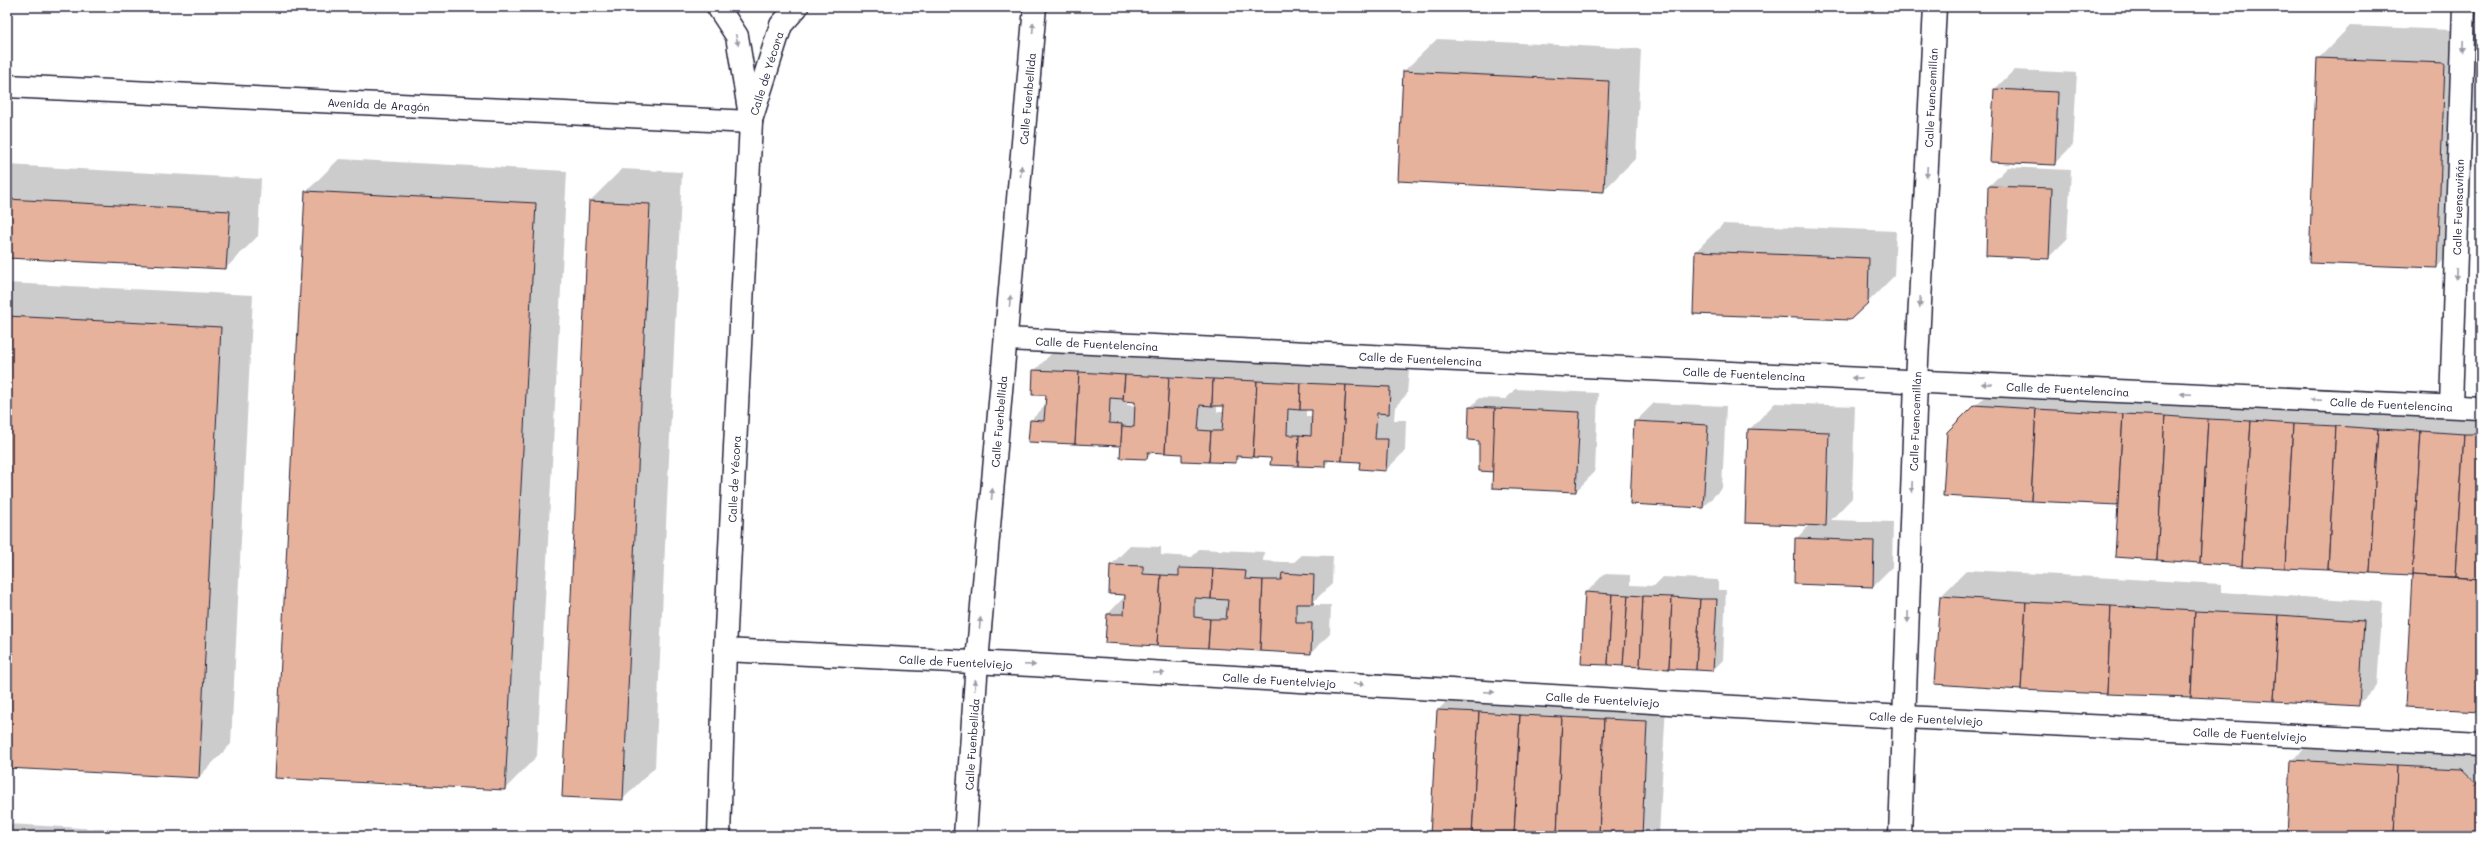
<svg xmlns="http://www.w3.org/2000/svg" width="2488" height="843" viewBox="0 0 2488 843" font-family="Mali,sans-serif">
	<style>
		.shadow { fill: #0003; fill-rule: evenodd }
		.building { fill: #e7b29c; stroke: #22223b }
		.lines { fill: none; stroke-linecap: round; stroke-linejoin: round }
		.minor-casing { stroke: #22223b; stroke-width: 25 }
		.minor { stroke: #fff; stroke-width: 22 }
		.oneway { fill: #9c9ca7 }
		.labels { text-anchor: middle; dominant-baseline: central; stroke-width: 4; stroke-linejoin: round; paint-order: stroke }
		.street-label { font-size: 11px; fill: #22223b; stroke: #fff }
	</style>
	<rect width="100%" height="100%" fill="#fff"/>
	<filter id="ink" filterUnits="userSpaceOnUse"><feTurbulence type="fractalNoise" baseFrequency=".025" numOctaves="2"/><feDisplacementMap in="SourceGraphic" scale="8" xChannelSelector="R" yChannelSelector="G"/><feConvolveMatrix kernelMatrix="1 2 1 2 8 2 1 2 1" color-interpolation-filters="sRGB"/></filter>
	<g filter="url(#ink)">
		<g class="shadow">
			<path d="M 2350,26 L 2477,31 L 2469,234 L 2437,267 L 2318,59 Z"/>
			<path d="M 1437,39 L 1641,49 L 1636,158 L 1603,191 L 1399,181 L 1404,71 Z"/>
			<path d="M 2014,70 L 2077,73 L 2073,145 L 2054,164 L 1995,89 Z"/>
			<path d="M 339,159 L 567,171 L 537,756 L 505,789 L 306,192 Z"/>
			<path d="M 7,165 L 261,179 L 258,236 L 226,268 L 7,257 Z"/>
			<path d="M 2008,167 L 2071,170 L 2067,239 L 2048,258 L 1989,186 Z"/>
			<path d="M 622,169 L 682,172 L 655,767 L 623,799 L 590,201 Z"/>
			<path d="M 1723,224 L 1896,231 L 1894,276 L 1867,303 L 1694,313 L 1696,251 Z"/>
			<path d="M 7,283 L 253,295 L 231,744 L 199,777 L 7,767 Z"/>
			<path d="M 1053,352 L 1409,369 L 1407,394 L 1395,407 L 1394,420 L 1406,420 L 1405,451 L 1386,470 L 1361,461 L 1331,459 L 1324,466 L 1272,457 L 1242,455 L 1235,462 L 1183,453 L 1154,451 L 1147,458 L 1122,445 L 1031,420 L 1046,405 L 1047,394 L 1034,371 ZM 1128,401 L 1136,401 L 1136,406 L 1127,405 ZM 1217,405 L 1225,405 L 1225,412 L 1217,412 ZM 1306,409 L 1313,409 L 1313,416 L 1306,416 Z"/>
			<path d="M 2002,379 L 2481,414 L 2481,710 L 2413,576 L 2414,574 L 2119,502 L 1973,408 Z"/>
			<path d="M 1515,389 L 1598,393 L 1595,472 L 1576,491 L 1494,471 L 1470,408 L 1479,398 L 1506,399 Z"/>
			<path d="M 1654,403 L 1726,406 L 1722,488 L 1703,507 L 1635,422 Z"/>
			<path d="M 1775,403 L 1855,406 L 1852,498 L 1831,520 L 1893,522 L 1892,567 L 1873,586 L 1796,539 L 1810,524 L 1749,430 Z"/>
			<path d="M 1130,546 L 1161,547 L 1161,555 L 1192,557 L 1199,549 L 1264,552 L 1263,561 L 1283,562 L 1294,562 L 1302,555 L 1333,556 L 1332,584 L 1314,601 L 1314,605 L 1331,605 L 1330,634 L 1311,653 L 1108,614 L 1126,595 L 1111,565 Z"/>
			<path d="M 1967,570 L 2221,584 L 2221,592 L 2383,602 L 2377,686 L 2358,705 L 1941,596 Z"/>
			<path d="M 1604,574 L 1630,575 L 1630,585 L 1654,586 L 1663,577 L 1718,580 L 1718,590 L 1726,590 L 1723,660 L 1713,670 L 1586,593 Z"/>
			<path d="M 1457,691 L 1666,703 L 1659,836 L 1431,836 L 1438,710 Z"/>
			<path d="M 2319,734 L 2481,737 L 2481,836 L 2288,836 L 2292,761 Z"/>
			<path d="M 7,824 L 234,836 L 7,836 Z"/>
		</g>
		<g class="building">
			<path d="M 2317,58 L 2445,63 L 2437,268 L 2309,263 Z"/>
			<path d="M 1403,71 L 1609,81 L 1604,192 L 1398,181 Z"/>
			<path d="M 1994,89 L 2058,92 L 2055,165 L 1990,162 Z"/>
			<path d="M 1988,186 L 2052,188 L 2049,259 L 1986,256 Z"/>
			<path d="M 305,191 L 536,203 L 505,790 L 275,778 Z"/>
			<path d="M 7,199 L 230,211 L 226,269 L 7,258 Z"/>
			<path d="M 589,201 L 650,204 L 623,800 L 562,797 Z"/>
			<path d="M 1695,251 L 1869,258 L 1868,303 L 1850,320 L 1693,314 Z"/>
			<path d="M 7,316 L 221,327 L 199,778 L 7,768 Z"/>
			<path d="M 1033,370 L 1079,372 L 1075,444 L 1028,442 L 1030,420 L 1044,421 L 1046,395 L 1032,395 Z"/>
			<path d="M 1079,372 L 1125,375 L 1123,399 L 1110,398 L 1109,423 L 1122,424 L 1121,446 L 1075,444 Z"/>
			<path d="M 1125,375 L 1169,377 L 1165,453 L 1148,452 L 1147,459 L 1120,458 L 1122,426 L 1134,427 L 1135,402 L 1123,401 Z"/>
			<path d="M 1169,377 L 1213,379 L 1212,406 L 1200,405 L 1198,430 L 1211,431 L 1209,462 L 1182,461 L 1182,454 L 1165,453 Z"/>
			<path d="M 1213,379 L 1257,381 L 1253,457 L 1236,456 L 1236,463 L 1209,462 L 1211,431 L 1222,431 L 1224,406 L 1212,406 Z"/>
			<path d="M 1257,381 L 1301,383 L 1300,410 L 1288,409 L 1287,435 L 1299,435 L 1298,466 L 1270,465 L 1271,458 L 1253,457 Z"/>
			<path d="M 1301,383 L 1346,385 L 1342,461 L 1325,460 L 1325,467 L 1298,466 L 1299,435 L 1311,436 L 1312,410 L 1300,410 Z"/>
			<path d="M 1346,385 L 1390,387 L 1389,414 L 1377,413 L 1375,439 L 1388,439 L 1386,471 L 1359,469 L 1360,462 L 1342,461 Z"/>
			<path d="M 1974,405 L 2036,409 L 2031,501 L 1943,496 L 1947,432 Z"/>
			<path d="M 1469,407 L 1495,408 L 1494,472 L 1479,471 L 1479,441 L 1468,440 Z"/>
			<path d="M 1495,408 L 1580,412 L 1576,492 L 1492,488 Z"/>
			<path d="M 2036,409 L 2123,414 L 2118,505 L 2031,501 Z"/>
			<path d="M 2123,414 L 2165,416 L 2157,560 L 2115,557 Z"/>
			<path d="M 2165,416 L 2208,419 L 2200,563 L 2157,560 Z"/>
			<path d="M 2208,419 L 2251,421 L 2242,566 L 2200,563 Z"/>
			<path d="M 1634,421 L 1708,425 L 1703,508 L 1630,504 Z"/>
			<path d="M 2251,421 L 2293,424 L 2285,568 L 2242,566 Z"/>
			<path d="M 2293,424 L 2336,426 L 2328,570 L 2285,568 Z"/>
			<path d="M 2336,426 L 2378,429 L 2370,573 L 2328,570 Z"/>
			<path d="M 1748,429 L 1829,432 L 1826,526 L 1745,523 Z"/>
			<path d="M 2378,429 L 2421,431 L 2412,575 L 2370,573 Z"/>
			<path d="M 2421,431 L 2464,434 L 2455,577 L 2412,575 Z"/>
			<path d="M 2464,434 L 2477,434 L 2481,438 L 2481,579 L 2455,577 Z"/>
			<path d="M 1795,538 L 1874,541 L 1873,587 L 1794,584 Z"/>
			<path d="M 1110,565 L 1143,566 L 1143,574 L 1161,575 L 1157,646 L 1105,643 L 1107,614 L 1124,614 L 1125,595 L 1109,594 Z"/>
			<path d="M 1179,568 L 1213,569 L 1211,599 L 1194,598 L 1194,617 L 1210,619 L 1208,648 L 1157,646 L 1161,575 L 1179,576 Z"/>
			<path d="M 1213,569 L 1246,571 L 1245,579 L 1263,580 L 1260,651 L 1208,648 L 1210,619 L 1226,619 L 1228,600 L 1211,599 Z"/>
			<path d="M 1282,573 L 1314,575 L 1313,604 L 1296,604 L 1296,623 L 1312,623 L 1311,654 L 1260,651 L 1263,580 L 1281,580 Z"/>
			<path d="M 2412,575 L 2481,579 L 2481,711 L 2405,707 Z"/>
			<path d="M 1585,592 L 1612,594 L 1608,665 L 1581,664 Z"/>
			<path d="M 1612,594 L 1628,595 L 1623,666 L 1608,665 Z"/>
			<path d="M 1628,595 L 1643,596 L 1640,667 L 1623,666 Z"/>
			<path d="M 1643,596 L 1672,597 L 1669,669 L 1640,667 Z"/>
			<path d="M 1940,596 L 2026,602 L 2021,690 L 1934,684 Z"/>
			<path d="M 1672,597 L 1700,599 L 1696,670 L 1669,669 Z"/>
			<path d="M 1700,599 L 1717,599 L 1713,671 L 1696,670 Z"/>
			<path d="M 2026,602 L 2111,606 L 2107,694 L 2021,690 Z"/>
			<path d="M 2111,606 L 2195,611 L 2191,697 L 2107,694 Z"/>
			<path d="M 2195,611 L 2279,615 L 2274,701 L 2191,697 Z"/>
			<path d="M 2279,615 L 2364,621 L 2359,706 L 2274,701 Z"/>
			<path d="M 1437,710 L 1479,712 L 1472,836 L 1430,836 Z"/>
			<path d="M 1479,712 L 1520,715 L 1514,836 L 1472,836 Z"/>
			<path d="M 1520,715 L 1562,717 L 1557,836 L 1514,836 Z"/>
			<path d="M 1562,717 L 1604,719 L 1599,836 L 1557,836 Z"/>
			<path d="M 1604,719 L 1647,721 L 1642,836 L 1599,836 Z"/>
			<path d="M 2291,760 L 2397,766 L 2394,836 L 2287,836 Z"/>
			<path d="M 2397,766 L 2462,769 L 2481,787 L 2481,836 L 2394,836 Z"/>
		</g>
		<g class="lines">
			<defs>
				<g id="minor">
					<path d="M 718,7 L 737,36 L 751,122 L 725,650 L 719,836"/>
					<path id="s1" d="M 7,86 L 751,122"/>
					<path id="s2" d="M 752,117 L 781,25 L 797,7"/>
					<path id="s3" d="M 1007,339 L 2481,408"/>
					<path id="s4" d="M 2451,406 L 2464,7"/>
					<path id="s5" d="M 725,650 L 1032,665 L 1904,717 L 2481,745"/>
					<path id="s6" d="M 965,836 L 977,662 L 1035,7"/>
					<path id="s7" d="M 1900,836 L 1916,381 L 1935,7"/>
				</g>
			</defs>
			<use href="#minor" class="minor-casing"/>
			<use href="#minor" class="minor"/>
		</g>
		<defs><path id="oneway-solid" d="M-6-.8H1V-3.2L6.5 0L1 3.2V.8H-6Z"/></defs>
		<g class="oneway">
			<use href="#oneway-solid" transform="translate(1033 28) rotate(-85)"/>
			<use href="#oneway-solid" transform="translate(737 40) rotate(76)"/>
			<use href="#oneway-solid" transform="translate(2463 46) rotate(92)"/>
			<use href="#oneway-solid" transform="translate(1021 171) rotate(-85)"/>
			<use href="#oneway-solid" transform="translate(1927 172) rotate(93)"/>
			<use href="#oneway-solid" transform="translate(2456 274) rotate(92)"/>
			<use href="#oneway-solid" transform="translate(1010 301) rotate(-85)"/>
			<use href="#oneway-solid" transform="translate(1920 302) rotate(93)"/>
			<use href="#oneway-solid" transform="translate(1857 378) rotate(-177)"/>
			<use href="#oneway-solid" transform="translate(1987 384) rotate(-177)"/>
			<use href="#oneway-solid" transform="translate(2186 394) rotate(-177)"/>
			<use href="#oneway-solid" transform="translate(2316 400) rotate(-177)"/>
			<use href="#oneway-solid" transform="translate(1912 487) rotate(92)"/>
			<use href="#oneway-solid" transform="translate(992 494) rotate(-85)"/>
			<use href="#oneway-solid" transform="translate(1908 617) rotate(92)"/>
			<use href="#oneway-solid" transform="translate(980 623) rotate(-85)"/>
			<use href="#oneway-solid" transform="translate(1030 665) rotate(3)"/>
			<use href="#oneway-solid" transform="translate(1159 673) rotate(3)"/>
			<use href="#oneway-solid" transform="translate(1359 684) rotate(3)"/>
			<use href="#oneway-solid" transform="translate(975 685) rotate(-86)"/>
			<use href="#oneway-solid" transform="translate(1489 692) rotate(3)"/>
		</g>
	</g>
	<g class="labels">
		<g class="street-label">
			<text stroke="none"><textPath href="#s2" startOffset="46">Calle de Yécora</textPath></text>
			<text stroke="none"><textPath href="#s7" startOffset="739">Calle Fuencemillán</textPath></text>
			<text stroke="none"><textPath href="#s6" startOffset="740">Calle Fuenbellida</textPath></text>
			<text stroke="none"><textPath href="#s1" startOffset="372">Avenida de Aragón</textPath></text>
			<text stroke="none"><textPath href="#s4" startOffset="199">Calle Fuensaviñán</textPath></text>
			<text stroke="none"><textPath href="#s3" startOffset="90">Calle de Fuentelencina</textPath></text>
			<text stroke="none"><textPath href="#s3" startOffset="414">Calle de Fuentelencina</textPath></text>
			<text stroke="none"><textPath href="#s3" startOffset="738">Calle de Fuentelencina</textPath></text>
			<text stroke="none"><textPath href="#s3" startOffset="1062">Calle de Fuentelencina</textPath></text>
			<text stroke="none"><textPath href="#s3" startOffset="1386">Calle de Fuentelencina</textPath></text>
			<text stroke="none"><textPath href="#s6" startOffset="416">Calle Fuenbellida</textPath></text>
			<text stroke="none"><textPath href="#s7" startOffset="415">Calle Fuencemillán</textPath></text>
			<text transform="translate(734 479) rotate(-87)">Calle de Yécora</text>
			<text stroke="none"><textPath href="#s5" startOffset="231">Calle de Fuentelviejo</textPath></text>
			<text stroke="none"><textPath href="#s5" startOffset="555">Calle de Fuentelviejo</textPath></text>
			<text stroke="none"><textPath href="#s5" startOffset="879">Calle de Fuentelviejo</textPath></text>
			<text stroke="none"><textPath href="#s5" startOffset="1203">Calle de Fuentelviejo</textPath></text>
			<text stroke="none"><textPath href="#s5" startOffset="1527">Calle de Fuentelviejo</textPath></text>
			<text stroke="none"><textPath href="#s6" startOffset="92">Calle Fuenbellida</textPath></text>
		</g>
	</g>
	<rect width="2488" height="843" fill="none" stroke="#fff" stroke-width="24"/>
	<rect x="12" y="12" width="2464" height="819" fill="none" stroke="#22223b" stroke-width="1.5" filter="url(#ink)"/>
</svg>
